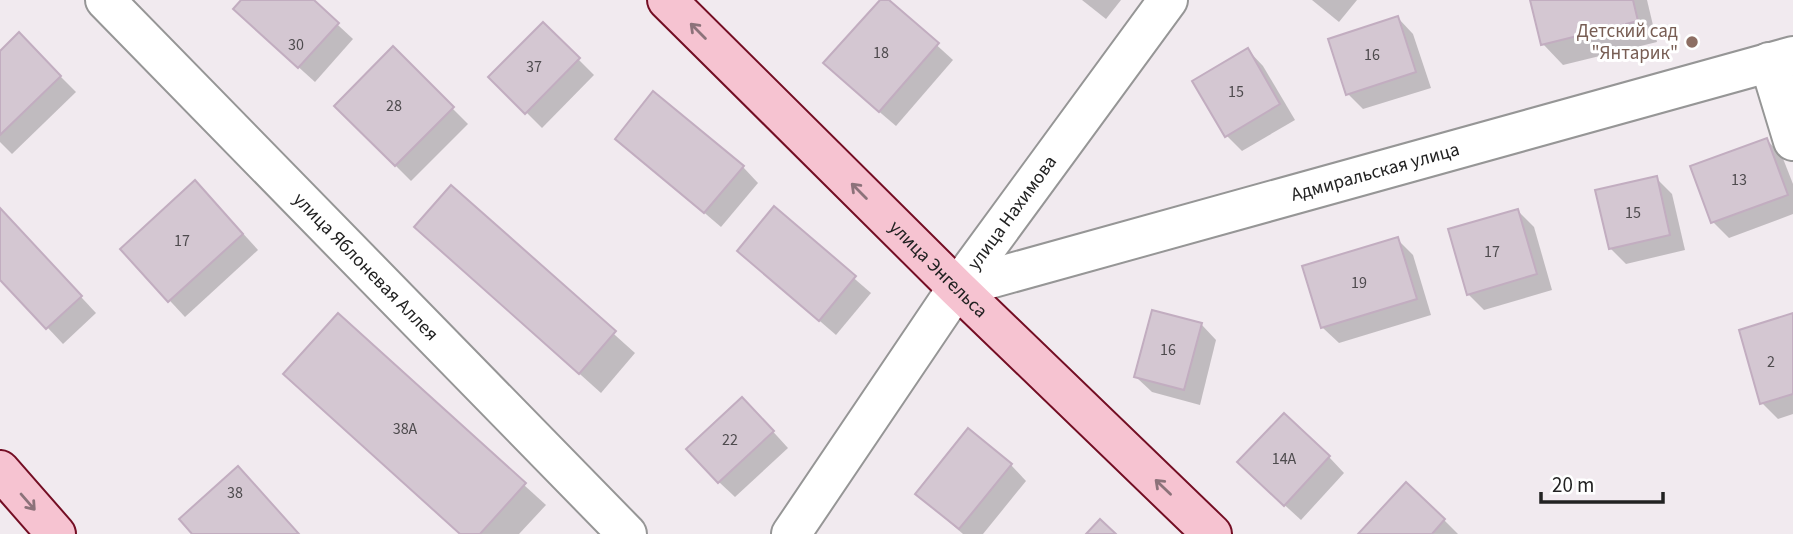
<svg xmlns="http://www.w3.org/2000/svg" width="1793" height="534" viewBox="0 0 1793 534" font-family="'Source Sans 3',sans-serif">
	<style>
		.shadow { fill: #0003 }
		.building { fill: #d4c7d2; stroke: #c2adc0; stroke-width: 2 }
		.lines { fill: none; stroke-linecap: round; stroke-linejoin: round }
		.street-casing { stroke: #969696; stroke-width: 42 }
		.secondary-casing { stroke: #740e24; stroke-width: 42 }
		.street { stroke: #fff; stroke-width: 38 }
		.secondary { stroke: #f6c3d1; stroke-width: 38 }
		.oneway { stroke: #8c727a }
		.education-dot { fill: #8d6e63; stroke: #fff; stroke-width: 2.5 }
		.labels { text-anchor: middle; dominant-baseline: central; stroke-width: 6; stroke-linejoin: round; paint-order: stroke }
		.number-label { font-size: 16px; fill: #4e4b4e }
		.education-label { font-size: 19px; fill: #785e54; stroke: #fff; text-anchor: end }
		.street-label { font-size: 19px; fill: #222; stroke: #fff }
	</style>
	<rect width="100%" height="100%" fill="#f1eaef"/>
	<g class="shadow">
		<path d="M 244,0 L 311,0 L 353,39 L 315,82 L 251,24 Z"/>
		<path d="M 882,0 L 887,0 L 953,60 L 896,126 L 841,79 Z"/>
		<path d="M 1082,0 L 1121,0 L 1106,19 Z"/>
		<path d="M 1312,0 L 1357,0 L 1339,22 Z"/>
		<path d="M 1532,0 L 1647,0 L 1657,42 L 1563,65 L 1543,44 Z"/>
		<path d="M 1398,18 L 1413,34 L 1431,88 L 1363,109 L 1348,94 Z"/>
		<path d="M 543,24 L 594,75 L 542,128 L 491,77 Z"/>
		<path d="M 19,35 L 76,92 L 12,154 L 0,142 L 0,53 Z"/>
		<path d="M 393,49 L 468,124 L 411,181 L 336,106 Z"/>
		<path d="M 1248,50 L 1263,66 L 1295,120 L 1242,151 L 1226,135 Z"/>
		<path d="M 617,138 L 743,167 L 758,183 L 721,227 Z"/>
		<path d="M 1767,140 L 1782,156 L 1793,184 L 1793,214 L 1729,238 L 1713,222 Z"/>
		<path d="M 1656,178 L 1672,194 L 1685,250 L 1626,264 L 1610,248 Z"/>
		<path d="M 451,188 L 635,353 L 601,393 L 416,227 Z"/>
		<path d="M 211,198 L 258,250 L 185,317 L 122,249 Z"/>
		<path d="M 774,209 L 871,293 L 836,335 L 739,251 Z"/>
		<path d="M 0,210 L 96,313 L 63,344 L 0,277 Z"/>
		<path d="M 1518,211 L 1534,227 L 1552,290 L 1484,310 L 1468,294 Z"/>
		<path d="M 1397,239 L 1413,255 L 1431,315 L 1339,343 L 1323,328 L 1304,268 Z"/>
		<path d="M 1793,315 L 1793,414 L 1778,419 L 1762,403 Z"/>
		<path d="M 338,316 L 546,505 L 519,534 L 460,534 L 285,374 Z"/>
		<path d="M 1201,324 L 1216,340 L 1200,405 L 1152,392 L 1136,377 Z"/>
		<path d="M 758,415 L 788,448 L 735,497 L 719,482 Z"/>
		<path d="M 1329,457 L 1344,473 L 1301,520 L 1255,478 Z"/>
		<path d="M 1011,465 L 1026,481 L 983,534 L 963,534 L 917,494 Z"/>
		<path d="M 1406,485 L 1444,520 L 1458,534 L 1361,534 Z"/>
	</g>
	<g class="building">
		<path d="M 241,0 L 314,0 L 339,23 L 298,68 L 233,9 Z"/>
		<path d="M 880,0 L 889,0 L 939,43 L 879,112 L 823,63 Z"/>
		<path d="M 1530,0 L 1633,0 L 1638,21 L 1541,45 Z"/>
		<path d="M 1398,16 L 1416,72 L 1346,95 L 1328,39 Z"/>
		<path d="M 543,22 L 580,58 L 525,114 L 488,77 Z"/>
		<path d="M 19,32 L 61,76 L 0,135 L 0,51 Z"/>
		<path d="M 393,46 L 454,107 L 395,166 L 334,106 Z"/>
		<path d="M 1248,48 L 1280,104 L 1225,137 L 1192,81 Z"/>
		<path d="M 653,91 L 744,166 L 704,213 L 615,139 Z"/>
		<path d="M 1767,138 L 1788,195 L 1711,223 L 1690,166 Z"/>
		<path d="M 1657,176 L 1670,235 L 1609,249 L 1595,190 Z"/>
		<path d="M 195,180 L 243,234 L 168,302 L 120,249 Z"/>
		<path d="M 451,185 L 616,331 L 579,374 L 414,227 Z"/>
		<path d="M 774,206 L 856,276 L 819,321 L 737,251 Z"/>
		<path d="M 0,208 L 82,296 L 46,329 L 0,280 Z"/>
		<path d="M 1518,209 L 1537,274 L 1467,295 L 1448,229 Z"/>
		<path d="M 1398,237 L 1417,299 L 1321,328 L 1302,266 Z"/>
		<path d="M 1152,310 L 1202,323 L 1184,390 L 1134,377 Z"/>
		<path d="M 338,313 L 526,483 L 480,534 L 460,534 L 283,374 Z"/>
		<path d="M 1793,313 L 1793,394 L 1760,404 L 1739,330 Z"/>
		<path d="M 742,397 L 774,431 L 718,483 L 686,449 Z"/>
		<path d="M 1284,413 L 1330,456 L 1284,506 L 1237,462 Z"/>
		<path d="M 968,428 L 1012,464 L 959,529 L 915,494 Z"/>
		<path d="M 238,466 L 299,534 L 192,534 L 179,519 Z"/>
		<path d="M 1406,482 L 1445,519 L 1432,534 L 1358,534 Z"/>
		<path d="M 1100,519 L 1116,534 L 1086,534 Z"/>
	</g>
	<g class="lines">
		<defs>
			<g id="street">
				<path id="s1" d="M 105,0 L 627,534"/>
				<path d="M 1769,62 L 1793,141"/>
				<path id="s2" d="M 957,288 L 1793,56"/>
				<path id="s3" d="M 791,534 L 957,288 L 1168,0"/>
			</g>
			<g id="secondary">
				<path id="s4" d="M 667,0 L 957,288 L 1212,534"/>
				<path d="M 0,470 L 56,534"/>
			</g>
		</defs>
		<use href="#street" class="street-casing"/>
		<use href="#secondary" class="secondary-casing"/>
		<use href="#street" class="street"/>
		<use href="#secondary" class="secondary"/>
	</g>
	<defs><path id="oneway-shaft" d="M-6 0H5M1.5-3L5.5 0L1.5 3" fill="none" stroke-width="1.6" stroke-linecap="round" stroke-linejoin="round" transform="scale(1.75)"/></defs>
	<g class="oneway">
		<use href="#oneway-shaft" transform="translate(698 31) rotate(-135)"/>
		<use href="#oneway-shaft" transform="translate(859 191) rotate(-135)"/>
		<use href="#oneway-shaft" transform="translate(1163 487) rotate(-136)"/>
		<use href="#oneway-shaft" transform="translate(28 502) rotate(49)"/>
	</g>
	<circle class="education-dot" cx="1692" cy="42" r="7"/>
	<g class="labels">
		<g class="number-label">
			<text x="296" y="45">30</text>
			<text x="881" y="53">18</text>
			<text x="1372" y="55">16</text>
			<text x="534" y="67">37</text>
			<text x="1236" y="92">15</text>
			<text x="394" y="106">28</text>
			<text x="1739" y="180">13</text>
			<text x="1633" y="213">15</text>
			<text x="182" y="241">17</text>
			<text x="1492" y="252">17</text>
			<text x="1359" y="283">19</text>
			<text x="1168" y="350">16</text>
			<text x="1771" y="362">2</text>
			<text x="405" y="429">38А</text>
			<text x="730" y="440">22</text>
			<text x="1284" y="459">14А</text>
			<text x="235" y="493">38</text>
		</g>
		<g class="education-label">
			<text x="1678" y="31">Детский сад<tspan x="1678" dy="22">"Янтарик"</tspan></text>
		</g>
		<g class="street-label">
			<text stroke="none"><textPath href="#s2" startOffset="434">Адмиральская улица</textPath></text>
			<text stroke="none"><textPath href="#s3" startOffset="390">улица Нахимова</textPath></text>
			<text stroke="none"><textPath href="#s1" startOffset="373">улица Яблоневая Аллея</textPath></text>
			<text stroke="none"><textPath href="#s4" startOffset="382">улица Энгельса</textPath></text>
		</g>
	</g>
	<path d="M1541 492v10h122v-10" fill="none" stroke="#222222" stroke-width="3.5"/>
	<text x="1552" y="492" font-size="21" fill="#222222" stroke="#ffffff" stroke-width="5" paint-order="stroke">20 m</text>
</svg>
